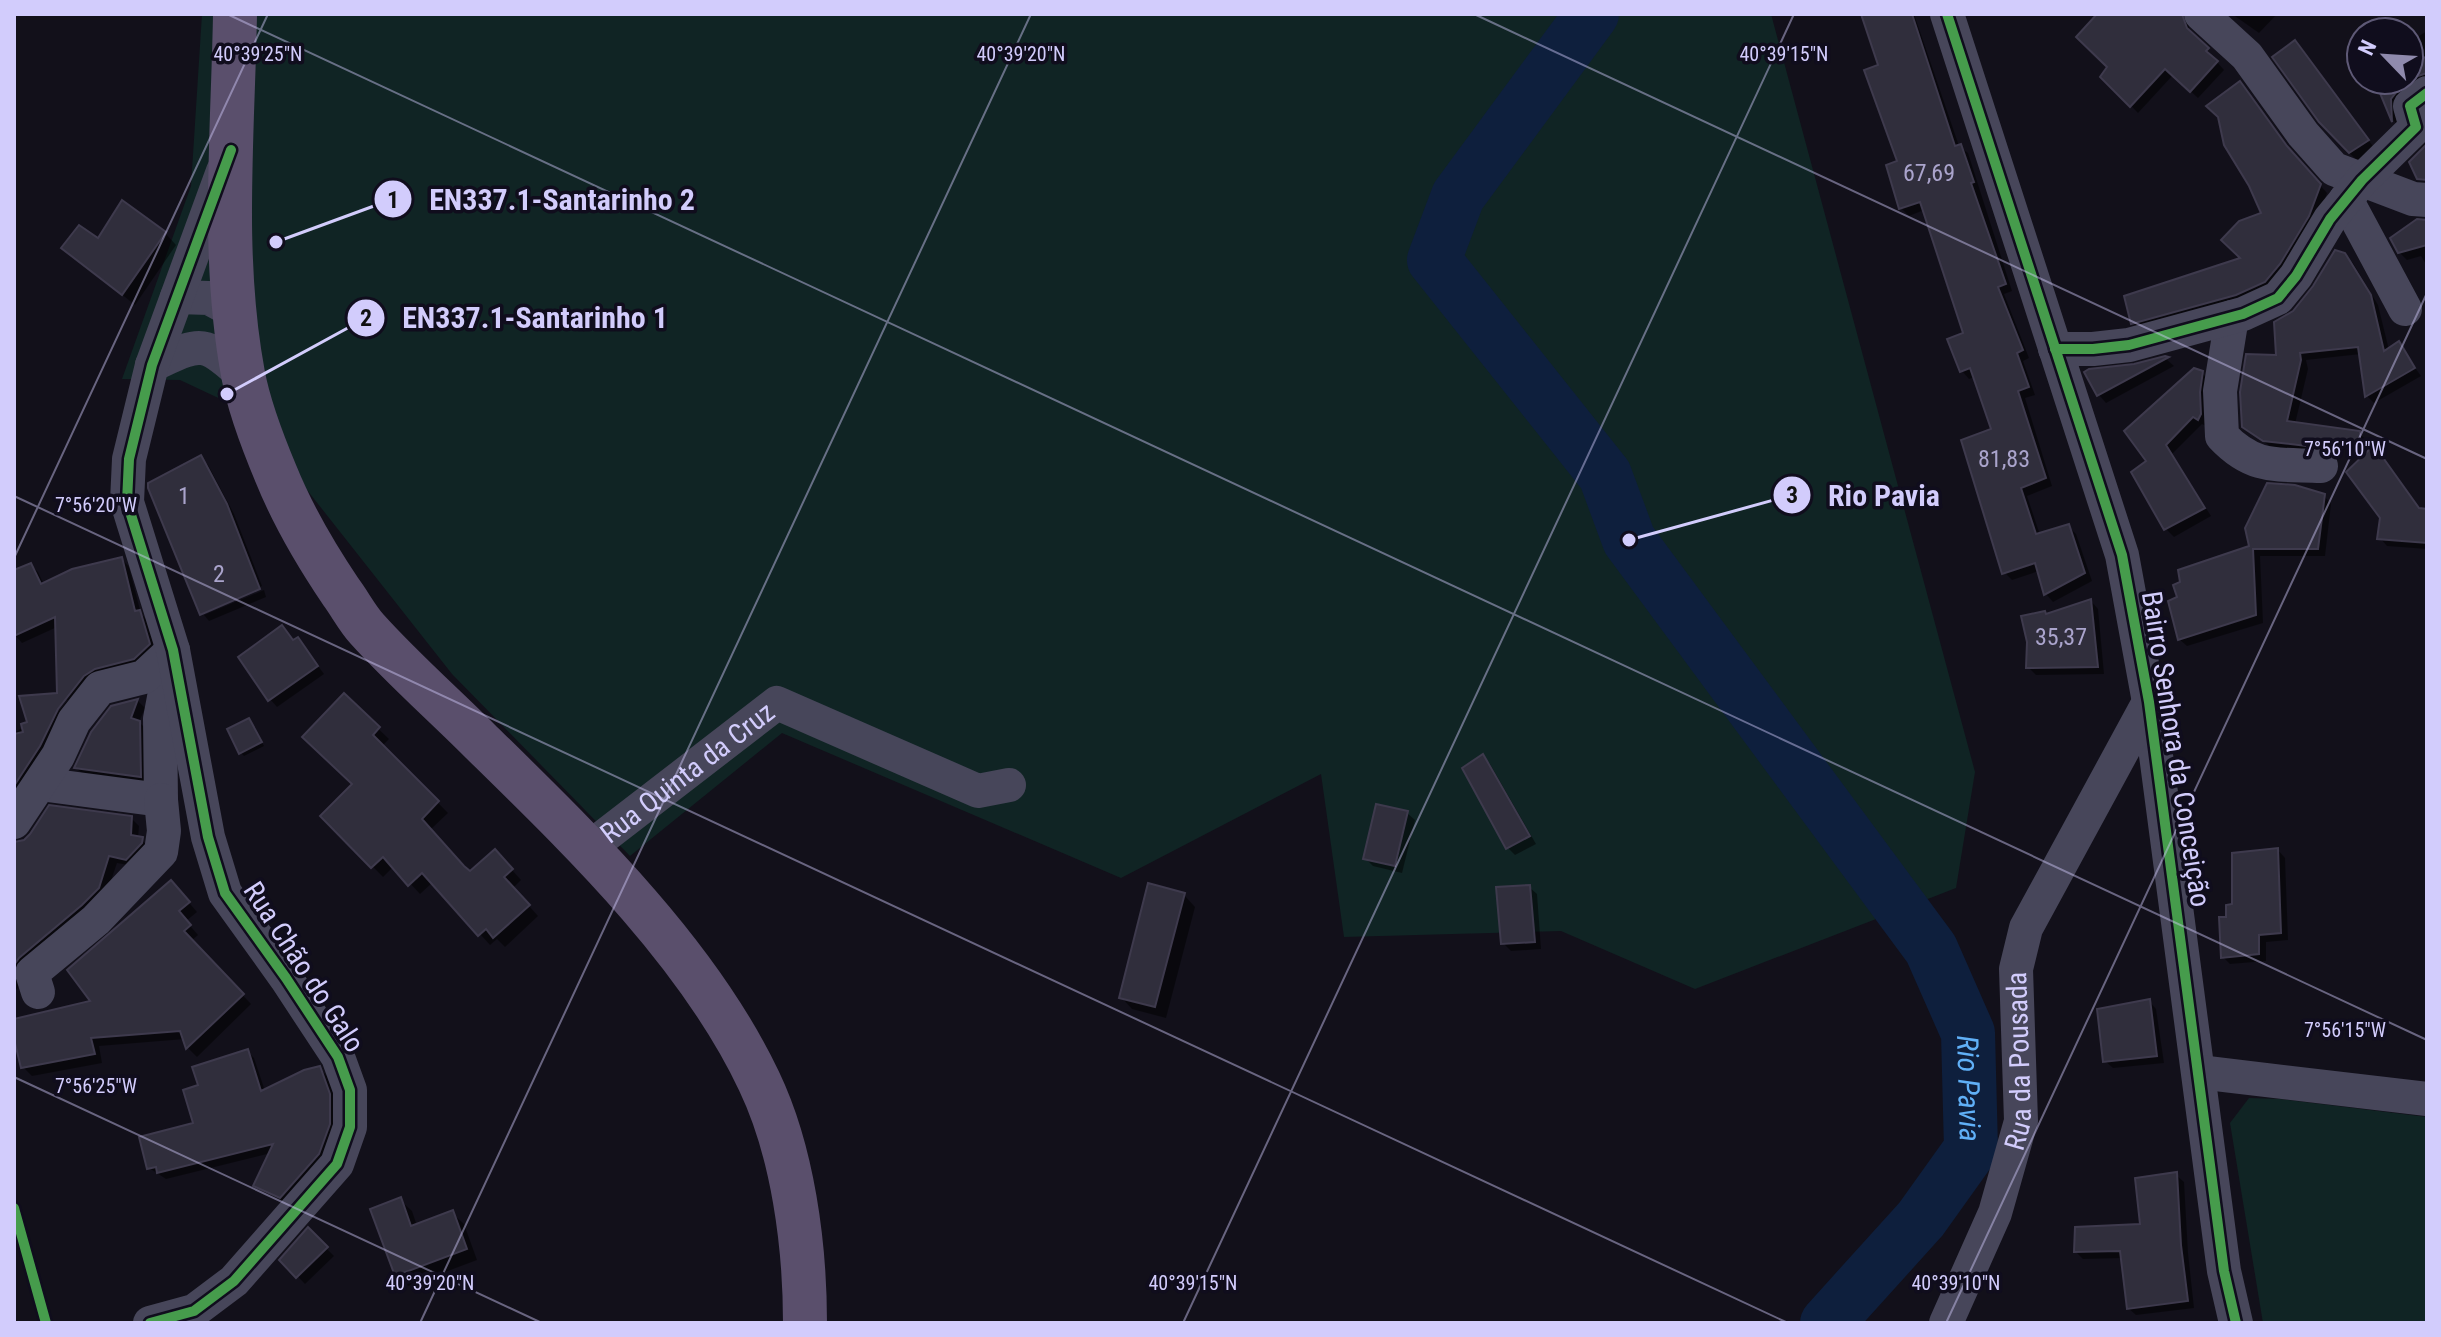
<svg xmlns="http://www.w3.org/2000/svg" width="2441" height="1337" viewBox="0 0 2441 1337" font-family="'Roboto Condensed',sans-serif">
	<style>
		.green { fill: #102424 }
		.shadow { fill: #0007; fill-rule: evenodd }
		.lines { fill: none; stroke-linecap: round; stroke-linejoin: round }
		.river { stroke: #0e1f3d; stroke-width: 54 }
		.building { fill: #302e3c; stroke: #3e3a4d; stroke-width: 2 }
		.minor { stroke: #47465a; stroke-width: 34 }
		.major { stroke: #5a4f6c; stroke-width: 44 }
		.cycleway-casing { stroke: #100d1d; stroke-width: 15 }
		.cycleway { stroke: #469c4c; stroke-width: 10 }
		.ticks { fill: none; stroke: #d2ccfc; stroke-width: 2; stroke-opacity: 0.45 }
		.labels { text-anchor: middle; dominant-baseline: central; stroke-width: 7; stroke-linejoin: round; paint-order: stroke }
		.number-label { font-size: 24px; fill: #aaa4cc }
		.street-label { font-size: 28px; fill: #d2ccfc; stroke: #100d1d }
		.water-label { font-size: 30px; font-style: italic; fill: #60b0f7; stroke: #100d1d }
		.ticks-label { font-size: 20px; text-anchor: middle; fill: #d2ccfc; stroke: #100d1d; stroke-width: 7; stroke-linejoin: round; paint-order: stroke }
		.leader { fill: none; stroke: #d2ccfc; stroke-width: 3 }
		.callout-dot { fill: #d2ccfc; stroke: #100d1d; stroke-width: 3 }
		.mark-label { font-size: 24px; text-anchor: middle; font-weight: bold; fill: #111 }
		.callout-label { font-size: 30px; text-anchor: middle; font-weight: bold; fill: #d2ccfc; stroke: #100d1d; stroke-width: 7; stroke-linejoin: round; paint-order: stroke }
	</style>
	<rect width="100%" height="100%" fill="#12101a"/>
	<g class="green">
		<path d="M 202,14 L 1771,14 L 1975,772 L 1956,888 L 1695,989 L 1561,931 L 1344,937 L 1321,774 L 1121,878 L 782,733 L 630,856 L 452,674 L 244,410 L 180,380 L 122,379 L 191,186 Z"/>
		<path d="M 2249,1098 L 2280,1099 L 2427,1117 L 2427,1323 L 2263,1323 L 2230,1123 Z"/>
	</g>
	<g class="shadow">
		<path d="M 1863,14 L 1914,14 L 1959,146 L 1968,153 L 2012,291 L 2004,294 L 2029,358 L 2023,361 L 2035,395 L 2025,398 L 2052,486 L 2027,496 L 2040,535 L 2068,526 L 2076,534 L 2092,581 L 2053,602 L 2046,594 L 2039,571 L 2012,580 L 2004,572 L 1994,430 L 1975,377 L 1969,379 L 1962,371 L 1965,335 L 1924,210 L 1909,216 L 1901,208 L 1899,162 L 1881,66 Z"/>
		<path d="M 2107,14 L 2191,14 L 2188,19 L 2189,30 L 2224,70 L 2198,98 L 2173,75 L 2138,113 L 2103,77 L 2110,67 Z"/>
		<path d="M 2232,14 L 2277,14 L 2259,33 Z"/>
		<path d="M 2427,31 L 2427,82 L 2399,126 L 2394,121 L 2376,80 L 2409,80 L 2409,42 Z"/>
		<path d="M 2302,50 L 2375,149 L 2357,160 L 2347,151 Z"/>
		<path d="M 2240,84 L 2294,156 L 2327,193 L 2316,224 L 2273,289 L 2140,330 L 2133,323 L 2244,259 L 2264,215 Z"/>
		<path d="M 2427,220 L 2427,266 L 2421,256 L 2407,260 L 2399,252 Z"/>
		<path d="M 165,233 L 176,245 L 135,305 L 64,248 L 99,240 Z"/>
		<path d="M 2344,255 L 2353,263 L 2378,305 L 2389,350 L 2398,344 L 2421,376 L 2374,403 L 2367,396 L 2361,354 L 2306,360 L 2308,369 L 2295,424 L 2359,433 L 2367,441 L 2367,447 L 2316,452 L 2272,448 L 2244,426 L 2278,357 L 2295,312 Z"/>
		<path d="M 2165,358 L 2174,366 L 2106,403 L 2099,395 L 2087,373 L 2132,367 Z"/>
		<path d="M 2202,373 L 2210,381 L 2206,426 L 2202,424 L 2172,454 L 2211,516 L 2174,537 L 2166,529 L 2133,473 L 2148,461 Z"/>
		<path d="M 2374,448 L 2427,520 L 2427,549 L 2387,546 L 2380,538 L 2382,518 Z"/>
		<path d="M 200,458 L 208,465 L 234,514 L 262,586 L 202,611 L 202,614 L 150,488 Z"/>
		<path d="M 2324,496 L 2331,504 L 2325,556 L 2260,556 L 2263,623 L 2187,646 L 2179,639 L 2180,598 L 2183,584 L 2252,548 Z"/>
		<path d="M 122,559 L 129,567 L 141,614 L 147,620 L 157,652 L 14,804 L 14,733 L 30,723 L 59,695 L 57,627 L 22,643 L 15,635 L 14,572 L 31,565 L 38,572 L 44,585 ZM 63,700 L 68,700 L 53,718 L 50,716 Z"/>
		<path d="M 264,590 L 266,597 L 209,621 L 204,615 Z"/>
		<path d="M 2091,601 L 2098,609 L 2104,674 L 2036,675 L 2028,667 L 2047,616 Z"/>
		<path d="M 298,639 L 324,674 L 277,707 L 270,699 L 294,642 Z"/>
		<path d="M 344,696 L 389,739 L 382,746 L 448,813 L 430,830 L 471,874 L 505,862 L 521,880 L 513,888 L 538,916 L 505,947 L 497,939 L 490,945 L 433,882 L 420,894 L 394,866 L 383,877 L 323,816 L 355,785 Z"/>
		<path d="M 138,701 L 145,708 L 139,722 L 147,730 L 147,784 L 84,775 L 76,768 L 113,708 Z"/>
		<path d="M 249,720 L 264,746 L 244,756 L 241,753 Z"/>
		<path d="M 1483,757 L 1490,764 L 1536,844 L 1515,855 L 1508,848 Z"/>
		<path d="M 1407,813 L 1415,820 L 1402,873 L 1373,866 L 1365,858 Z"/>
		<path d="M 131,818 L 139,826 L 138,838 L 150,847 L 134,866 L 117,863 L 106,895 L 14,992 L 14,844 Z"/>
		<path d="M 2278,850 L 2285,858 L 2288,940 L 2266,942 L 2266,961 L 2230,964 L 2223,957 L 2228,919 L 2234,906 Z"/>
		<path d="M 1529,887 L 1537,894 L 1541,949 L 1511,951 L 1503,943 Z"/>
		<path d="M 179,891 L 197,912 L 186,921 L 198,935 L 191,941 L 251,1004 L 197,1057 L 188,1048 L 185,1039 L 99,1046 L 102,1063 L 32,1076 L 23,1067 L 14,1021 L 93,1003 Z"/>
		<path d="M 1184,895 L 1195,907 L 1166,1018 L 1132,1009 L 1121,997 Z"/>
		<path d="M 2149,1001 L 2156,1009 L 2164,1063 L 2113,1068 L 2105,1061 Z"/>
		<path d="M 247,1051 L 254,1058 L 265,1091 L 319,1068 L 327,1076 L 336,1102 L 336,1131 L 326,1161 L 288,1204 L 263,1192 L 256,1186 L 271,1153 L 166,1179 L 149,1168 L 196,1124 L 200,1086 Z"/>
		<path d="M 2176,1175 L 2184,1182 L 2188,1253 L 2194,1308 L 2136,1315 L 2128,1308 L 2123,1258 L 2083,1259 L 2076,1252 L 2142,1226 Z"/>
		<path d="M 400,1200 L 412,1211 L 417,1226 L 452,1213 L 464,1224 L 477,1260 L 408,1286 L 397,1275 Z"/>
		<path d="M 308,1230 L 334,1256 L 305,1284 L 282,1260 Z"/>
	</g>
	<g class="lines">
		<path class="river" id="s1" d="M 1592,14 L 1458,196 L 1434,260 L 1605,475 L 1629,540 L 1931,949 L 1968,1033 L 1971,1149 L 1921,1219 L 1827,1323"/>
	</g>
	<g class="building">
		<path d="M 1861,14 L 1912,14 L 1955,146 L 1961,144 L 1974,182 L 1971,183 L 2006,284 L 1998,287 L 2023,350 L 2017,353 L 2029,387 L 2018,391 L 2046,478 L 2021,488 L 2036,534 L 2069,524 L 2085,573 L 2044,595 L 2035,563 L 2002,574 L 1961,440 L 1991,429 L 1970,368 L 1960,372 L 1947,339 L 1963,333 L 1920,202 L 1899,209 L 1886,165 L 1897,161 L 1864,70 L 1878,65 Z"/>
		<path d="M 2097,14 L 2182,14 L 2187,28 L 2209,48 L 2206,51 L 2218,61 L 2190,92 L 2165,69 L 2130,107 L 2100,77 L 2107,67 L 2076,37 Z"/>
		<path d="M 2295,40 L 2369,140 L 2349,153 L 2319,122 L 2272,57 Z"/>
		<path d="M 2427,56 L 2427,73 L 2415,77 L 2398,90 L 2391,99 L 2392,122 L 2377,86 L 2387,80 L 2409,80 L 2409,67 Z"/>
		<path d="M 2240,81 L 2287,146 L 2321,184 L 2309,216 L 2280,264 L 2265,282 L 2236,295 L 2131,324 L 2124,296 L 2240,258 L 2221,240 L 2239,221 L 2261,213 L 2249,186 L 2224,145 L 2218,117 L 2206,106 Z"/>
		<path d="M 2427,144 L 2427,180 L 2417,179 L 2409,162 Z"/>
		<path d="M 122,200 L 166,232 L 122,295 L 61,248 L 79,225 L 98,238 Z"/>
		<path d="M 2417,219 L 2427,220 L 2427,245 L 2398,253 L 2390,238 Z"/>
		<path d="M 2335,250 L 2345,253 L 2371,295 L 2384,351 L 2399,341 L 2415,368 L 2365,397 L 2358,347 L 2300,353 L 2301,360 L 2287,421 L 2360,431 L 2360,440 L 2307,446 L 2263,441 L 2242,427 L 2240,392 L 2246,354 L 2276,355 L 2274,322 L 2293,311 L 2313,286 Z"/>
		<path d="M 2165,356 L 2169,357 L 2097,396 L 2084,372 L 2089,369 L 2134,364 Z"/>
		<path d="M 2194,368 L 2203,371 L 2200,392 L 2201,414 L 2198,420 L 2193,417 L 2166,445 L 2205,508 L 2164,530 L 2131,472 L 2146,461 L 2124,431 Z"/>
		<path d="M 2374,445 L 2419,508 L 2427,509 L 2427,543 L 2377,539 L 2380,518 L 2346,472 Z"/>
		<path d="M 201,455 L 227,504 L 260,589 L 200,615 L 148,488 L 148,483 Z"/>
		<path d="M 2267,483 L 2295,485 L 2325,494 L 2318,549 L 2253,549 L 2256,615 L 2178,640 L 2168,601 L 2177,597 L 2173,585 L 2180,582 L 2178,570 L 2249,546 L 2245,528 Z"/>
		<path d="M 122,557 L 135,611 L 140,610 L 150,644 L 134,659 L 95,669 L 84,676 L 58,709 L 40,746 L 14,786 L 14,734 L 23,732 L 21,724 L 27,722 L 19,696 L 57,693 L 55,617 L 14,636 L 14,570 L 31,563 L 41,584 L 72,569 Z"/>
		<path d="M 2091,599 L 2098,667 L 2026,668 L 2027,642 L 2021,616 L 2045,611 L 2046,614 Z"/>
		<path d="M 282,625 L 293,640 L 298,637 L 318,666 L 268,701 L 238,657 Z"/>
		<path d="M 344,693 L 380,727 L 373,735 L 439,801 L 422,819 L 464,866 L 470,871 L 495,849 L 513,869 L 504,877 L 530,905 L 493,938 L 486,929 L 478,936 L 422,873 L 408,886 L 383,857 L 371,868 L 320,816 L 352,784 L 302,737 Z"/>
		<path d="M 138,699 L 131,718 L 140,721 L 141,777 L 74,768 L 91,732 L 111,706 Z"/>
		<path d="M 249,718 L 262,742 L 239,754 L 227,729 Z"/>
		<path d="M 1483,754 L 1530,836 L 1506,849 L 1462,768 Z"/>
		<path d="M 1376,804 L 1408,811 L 1395,866 L 1363,859 Z"/>
		<path d="M 49,805 L 132,816 L 131,835 L 143,837 L 142,843 L 126,860 L 109,856 L 99,888 L 82,905 L 19,958 L 14,965 L 14,842 L 24,840 L 30,834 Z"/>
		<path d="M 2278,848 L 2281,933 L 2259,935 L 2259,954 L 2221,958 L 2219,917 L 2226,917 L 2226,905 L 2232,904 L 2232,853 Z"/>
		<path d="M 171,880 L 190,902 L 179,911 L 191,925 L 184,931 L 244,994 L 186,1049 L 180,1031 L 91,1038 L 95,1054 L 21,1068 L 14,1039 L 14,1019 L 90,1001 L 67,970 Z"/>
		<path d="M 1148,883 L 1185,893 L 1155,1007 L 1119,998 Z"/>
		<path d="M 1530,885 L 1535,942 L 1501,944 L 1496,887 Z"/>
		<path d="M 2150,999 L 2157,1056 L 2103,1062 L 2097,1009 Z"/>
		<path d="M 248,1049 L 261,1091 L 304,1070 L 320,1066 L 330,1094 L 330,1124 L 319,1154 L 280,1198 L 253,1186 L 273,1144 L 157,1173 L 156,1167 L 147,1169 L 139,1137 L 193,1123 L 183,1090 L 198,1085 L 192,1067 Z"/>
		<path d="M 2177,1172 L 2181,1245 L 2188,1301 L 2127,1309 L 2120,1251 L 2074,1252 L 2075,1227 L 2140,1224 L 2135,1178 Z"/>
		<path d="M 401,1197 L 411,1226 L 453,1210 L 467,1249 L 395,1276 L 370,1209 Z"/>
		<path d="M 308,1227 L 328,1247 L 296,1278 L 279,1260 Z"/>
	</g>
	<g class="lines">
		<g class="minor">
			<path d="M 1947,14 L 2122,555 L 2149,702 L 2224,1271 L 2236,1323"/>
			<path d="M 2201,14 L 2247,56 L 2303,134 L 2334,169 L 2413,199 L 2427,200"/>
			<path d="M 2346,199 L 2405,309"/>
			<path d="M 177,297 L 209,298 L 235,312"/>
			<path d="M 2232,317 L 2220,391 L 2222,436 C 2254,470 2278,464 2321,466"/>
			<path d="M 2055,349 L 2093,349 L 2129,345 L 2243,314 L 2278,298 L 2296,276 L 2330,219 L 2362,180 L 2416,127 L 2410,106 L 2427,93"/>
			<path d="M 152,365 C 200,343 203,338 243,376"/>
			<path d="M 40,784 L 161,800 L 160,719 L 169,671"/>
			<path d="M 14,822 L 58,756 L 74,721 L 100,688 L 144,677 L 173,650"/>
			<path id="s2" d="M 589,848 L 777,703 L 978,791 L 1009,785"/>
			<path d="M 38,992 L 32,973 L 96,920 L 161,852 L 164,831 L 161,800"/>
			<path d="M 2199,1072 L 2427,1099"/>
			<path d="M 150,1323 L 194,1311 L 234,1281 L 337,1164 L 350,1127 L 350,1090 L 338,1057 L 286,978 L 225,893 L 208,837 L 173,650 L 127,502 L 129,459 L 152,365 L 223,171"/>
			<path id="s3" d="M 1946,1323 L 1995,1213 L 2021,1121 L 2016,969 L 2026,928 L 2149,702"/>
		</g>
		<path class="major" d="M 235,14 C 233,133 221,256 243,374 C 249,407 263,443 276,474 C 293,516 316,555 341,592 C 350,604 357,618 367,629 C 402,668 442,703 479,740 C 580,839 698,952 759,1081 C 793,1152 805,1245 805,1323"/>
		<defs>
			<g id="cycleway">
				<path d="M 1947,14 L 2122,555 L 2149,702 L 2224,1271 L 2236,1323"/>
				<path d="M 2055,349 L 2093,349 L 2129,345 L 2243,314 L 2278,298 L 2296,276 L 2330,219 L 2362,180 L 2416,127 L 2410,106 L 2427,93"/>
				<path d="M 14,1208 L 46,1323"/>
				<path d="M 150,1323 L 194,1311 L 234,1281 L 337,1164 L 350,1127 L 350,1090 L 338,1057 L 286,978 L 225,893 L 208,837 L 173,650 L 127,502 L 129,459 L 152,365 L 231,150"/>
			</g>
		</defs>
		<use href="#cycleway" class="cycleway-casing"/>
		<use href="#cycleway" class="cycleway"/>
	</g>
	<path class="ticks" d="M 227,14 L 2427,1040M 1474,14 L 2427,459M 14,496 L 1788,1323M 14,558 L 268,14M 14,1077 L 542,1323M 420,1323 L 1031,14M 1183,1323 L 1794,14M 1946,1323 L 2427,293"/>
	<g class="labels">
		<g class="number-label">
			<text x="1929" y="173">67,69</text>
			<text x="2004" y="459">81,83</text>
			<text x="184" y="496">1</text>
			<text x="219" y="574">2</text>
			<text x="2061" y="637">35,37</text>
		</g>
		<g class="street-label">
			<text transform="translate(2176 749) rotate(81)">Bairro Senhora da Conceição</text>
			<text stroke="none"><textPath href="#s2" startOffset="124">Rua Quinta da Cruz</textPath></text>
			<text transform="translate(304 967) rotate(57)">Rua Chão do Galo</text>
			<text stroke="none"><textPath href="#s3" startOffset="276">Rua da Pousada</textPath></text>
		</g>
		<g class="water-label">
			<text stroke="none"><textPath href="#s1" startOffset="1294">Rio Pavia</textPath></text>
		</g>
	</g>
	<g class="ticks-label">
		<text x="258" y="61">40°39'25"N</text>
		<text x="1021" y="61">40°39'20"N</text>
		<text x="1784" y="61">40°39'15"N</text>
		<text x="2345" y="456">7°56'10"W</text>
		<text x="96" y="512">7°56'20"W</text>
		<text x="2345" y="1037">7°56'15"W</text>
		<text x="96" y="1093">7°56'25"W</text>
		<text x="430" y="1290">40°39'20"N</text>
		<text x="1193" y="1290">40°39'15"N</text>
		<text x="1956" y="1290">40°39'10"N</text>
	</g>
	<path class="leader" d="M276 242L393 199M227 394L366 318M1629 540L1792 495"/>
	<g class="callout-dot">
		<circle cx="276" cy="242" r="8"/>
		<circle cx="227" cy="394" r="8"/>
		<circle cx="1629" cy="540" r="8"/>
		<circle cx="393" cy="199" r="20"/>
		<circle cx="366" cy="318" r="20"/>
		<circle cx="1792" cy="495" r="20"/>
	</g>
	<g class="mark-label">
		<text x="393" y="208">1</text>
		<text x="366" y="326">2</text>
		<text x="1792" y="503">3</text>
	</g>
	<g class="callout-label">
		<text x="562" y="210">EN337.1-Santarinho 2</text>
		<text x="535" y="328">EN337.1-Santarinho 1</text>
		<text x="1884" y="506">Rio Pavia</text>
	</g>
	<rect width="2441" height="1337" fill="none" stroke="#d2ccfc" stroke-width="32"/>
	<g transform="translate(2385 56) rotate(295)"><circle r="38" fill="#100d1d" stroke="#5e5976" stroke-width="2"/>
	<path d="M0-6L14 30L0 20L-14 30Z" fill="#8f8aad"/>
	<text y="-12" font-size="22" font-weight="bold" text-anchor="middle" fill="#d2ccfc">N</text>
	</g>
</svg>
